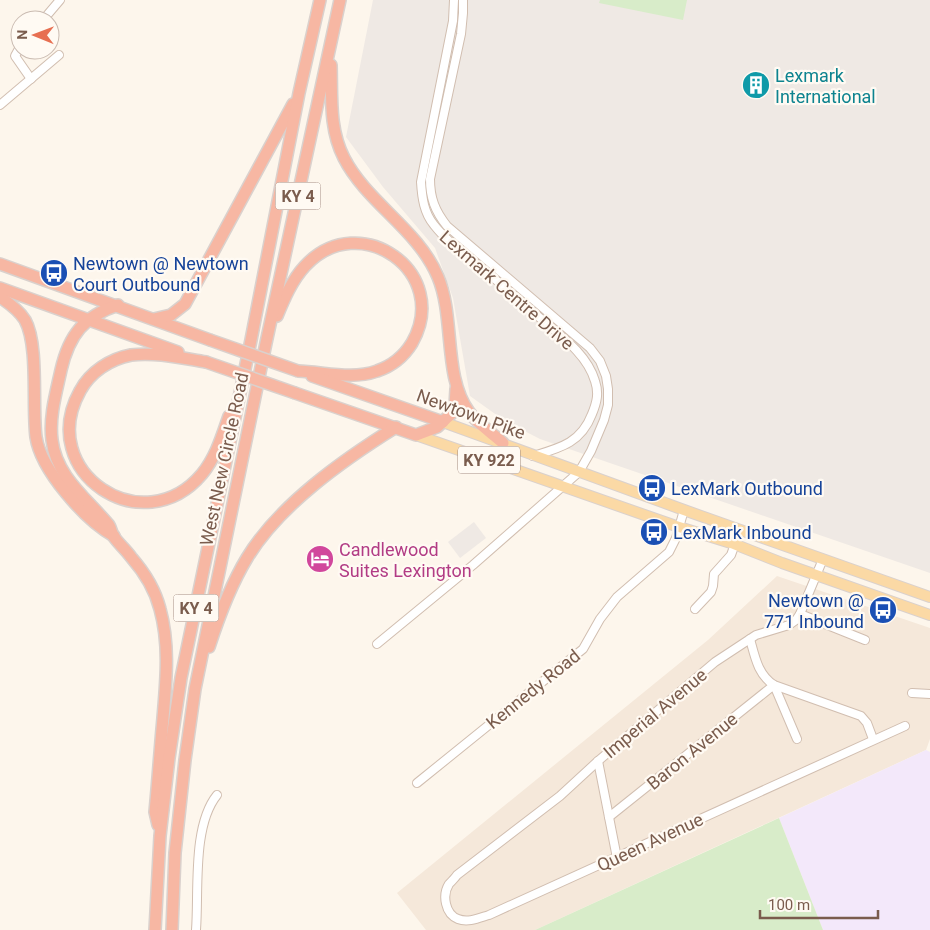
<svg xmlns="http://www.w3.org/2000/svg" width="930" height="930" viewBox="0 0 930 930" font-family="Roboto,sans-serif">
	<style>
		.residential { fill: #f5e8da }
		.industrial { fill: #efe9e4 }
		.education { fill: #f3e8fa }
		.green { fill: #d8ecc9 }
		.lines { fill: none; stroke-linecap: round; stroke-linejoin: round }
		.minor-casing { stroke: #d1beb0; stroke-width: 10 }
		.major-casing { stroke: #dad1cd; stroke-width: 12 }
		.highway-casing { stroke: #dad1cd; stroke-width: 14 }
		.minor { stroke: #fff; stroke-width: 8 }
		.major { stroke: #fbd9a5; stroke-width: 10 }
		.highway { stroke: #f7b7a3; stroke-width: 11 }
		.highway-bridge-casing { stroke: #dad1cd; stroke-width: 14; stroke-linecap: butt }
		.highway-bridge { stroke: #f7b7a3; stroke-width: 11 }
		.labels { text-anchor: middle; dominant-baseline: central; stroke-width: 4.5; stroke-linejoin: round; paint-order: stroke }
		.shield { fill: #fffaf3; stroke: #a28b7f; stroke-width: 1 }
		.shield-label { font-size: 16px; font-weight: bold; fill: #7a5c4d }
		.culture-label { font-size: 18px; fill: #0d838f; stroke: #fffaf3; text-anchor: start }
		.transit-label { font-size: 18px; fill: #164399; stroke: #fffaf3; text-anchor: start }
		.street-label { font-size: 18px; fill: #7a5c4d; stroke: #fffaf3 }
		.hotel-label { font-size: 18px; fill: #b23c85; stroke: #fffaf3; text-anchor: start }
	</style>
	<rect width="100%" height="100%" fill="#fdf6ec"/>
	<path class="residential" d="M 777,576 L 930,628 L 930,739 L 926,750 L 535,930 L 426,930 L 397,893 L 708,640 Z"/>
	<g class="industrial">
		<path d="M 373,0 L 930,0 L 930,573 L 540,439 L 505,421 L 470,396 L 453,298 L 435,248 L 383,187 L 346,137 Z"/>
		<path d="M 474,522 L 486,538 L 460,558 L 448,542 Z"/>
	</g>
	<path class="education" d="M 926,750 L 930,752 L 930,930 L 823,930 L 779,818 Z"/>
	<g class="green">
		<path d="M 600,0 L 687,0 L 683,20 L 599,3 Z"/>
		<path d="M 779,818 L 823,930 L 535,930 Z"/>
	</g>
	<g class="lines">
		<defs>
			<g id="minor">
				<path d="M 454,0 L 453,21 L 421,182 C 422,198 424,213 434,225 C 448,243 468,257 485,271 C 504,286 522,303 540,318 C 561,336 587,354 595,381 C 599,393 597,402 592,414 C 581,443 560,448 533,456"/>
				<path d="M 43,20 L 60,0"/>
				<path d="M 20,47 L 15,56 L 31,79"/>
				<path d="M 0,105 L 59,55"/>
				<path d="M 823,559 L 800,614 L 796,620 L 789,625 L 756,635 L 715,662 L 598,761 L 560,796 L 457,875 C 455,878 452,881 449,884 C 442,895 445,914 458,919 C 468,923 479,918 489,915 L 905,726"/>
				<path d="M 695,609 L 711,592 L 713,586 L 714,574 L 731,555 L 740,530"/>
				<path d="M 800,614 L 865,640"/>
				<path d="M 750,639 C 755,657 758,675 774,685 L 861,716 L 867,723 L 873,739"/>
				<path d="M 377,644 L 473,565 L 579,472 L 591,451 L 604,420 L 608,405 L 608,389 L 606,376 L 600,361 L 590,348 L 447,226 C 435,211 430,198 430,179 L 461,34 L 463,13 L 463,0"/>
				<path d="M 912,693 L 930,694"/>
				<path d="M 598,761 L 617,858"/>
				<path d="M 417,783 L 583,649 L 600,619 L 617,597 L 669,552 L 676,538 L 684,510"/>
				<path d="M 609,817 L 774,685 L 797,739"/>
				<path d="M 196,930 C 199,891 192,826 217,795"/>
			</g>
			<g id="major">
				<path d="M 443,422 L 684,510 L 930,597"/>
				<path d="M 416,435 L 676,526 L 734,544 L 782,563 L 930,615"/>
			</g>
			<g id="highway">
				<path d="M 331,65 C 332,97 329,129 344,158 C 367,203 418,229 438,277 C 455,317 443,377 469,412 C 478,424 492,433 503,443"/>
				<path d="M 0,264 L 210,340"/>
				<path d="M 0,288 L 178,352"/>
				<path d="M 0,297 C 9,303 19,310 25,320 C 39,345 32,406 36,437 C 41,470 85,520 114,536"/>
				<path d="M 118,305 C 84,316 69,335 61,370 C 56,393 49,417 52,440 C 56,476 86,498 108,524 C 111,527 111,533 114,537 C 119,544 126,550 131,557 C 145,573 155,589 160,609 C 170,645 166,682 163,718 C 160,750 158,781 155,812 L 158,825"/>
				<path d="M 277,316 C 284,299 292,280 305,266 C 360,207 452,273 412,343 C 404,356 392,366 377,371 C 352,380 325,372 298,371"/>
				<path d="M 154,319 L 171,315 L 185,304 L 293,104"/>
				<path d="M 206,362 C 181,358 156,352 131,355 C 110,359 90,372 80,391 C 35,472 143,544 202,474 C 216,457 222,436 229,416"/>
				<path d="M 312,376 L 443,422"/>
				<path d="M 295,393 L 416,435 L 437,427 L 451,414 L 455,406 L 456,389"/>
				<path d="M 209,647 C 219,616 230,586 247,558 C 279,505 343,460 396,427"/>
				<path d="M 155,930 L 160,836 L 169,758 L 181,678 L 251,340 L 299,93 L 320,0"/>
				<path d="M 172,930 L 175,853 L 185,760 L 195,689 L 266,343 L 340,0"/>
			</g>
		</defs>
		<use href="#minor" class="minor-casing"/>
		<use href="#major" class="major-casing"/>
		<use href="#highway" class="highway-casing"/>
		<use href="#minor" class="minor"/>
		<use href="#major" class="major"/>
		<use href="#highway" class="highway"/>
		<defs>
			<g id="highway-bridge">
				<path d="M 210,340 L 298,371"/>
				<path d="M 206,362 L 295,393"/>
			</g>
		</defs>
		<use href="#highway-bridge" class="highway-bridge-casing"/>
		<use href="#highway-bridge" class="highway-bridge"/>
	</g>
	<defs>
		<symbol id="building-disc" viewBox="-11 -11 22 22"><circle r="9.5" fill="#0f9aa8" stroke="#fffaf3"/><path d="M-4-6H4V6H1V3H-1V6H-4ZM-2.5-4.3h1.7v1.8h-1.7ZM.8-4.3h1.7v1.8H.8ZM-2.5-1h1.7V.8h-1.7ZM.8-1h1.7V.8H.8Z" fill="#fff"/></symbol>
		<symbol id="bus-disc" viewBox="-11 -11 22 22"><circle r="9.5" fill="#1a4fb4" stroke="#fffaf3"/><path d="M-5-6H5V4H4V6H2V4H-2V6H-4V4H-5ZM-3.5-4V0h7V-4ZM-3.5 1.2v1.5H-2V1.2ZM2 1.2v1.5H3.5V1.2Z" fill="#fff"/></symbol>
		<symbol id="hotel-disc" viewBox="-11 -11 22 22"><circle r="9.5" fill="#d1479c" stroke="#fffaf3"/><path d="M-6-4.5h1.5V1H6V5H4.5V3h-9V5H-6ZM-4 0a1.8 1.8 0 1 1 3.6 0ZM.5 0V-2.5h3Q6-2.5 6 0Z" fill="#fff"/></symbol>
	</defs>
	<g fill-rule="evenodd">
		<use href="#building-disc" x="740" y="69" width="32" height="32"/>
		<use href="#bus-disc" x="38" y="257" width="32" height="32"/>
		<use href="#bus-disc" x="636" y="472" width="32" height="32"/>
		<use href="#bus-disc" x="638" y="516" width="32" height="32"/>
		<use href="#hotel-disc" x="304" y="543" width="32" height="32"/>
		<use href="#bus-disc" x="867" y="594" width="32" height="32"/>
	</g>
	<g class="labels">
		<g class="shield">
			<rect x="275.5" y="182.5" width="45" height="27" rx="4"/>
			<rect x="458" y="446.5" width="62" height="27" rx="4"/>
			<rect x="173.5" y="594.5" width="45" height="27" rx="4"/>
		</g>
		<g class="shield-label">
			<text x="298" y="196">KY 4</text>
			<text x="489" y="460">KY 922</text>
			<text x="196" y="608">KY 4</text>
		</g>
		<g class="culture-label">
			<text x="775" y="75">Lexmark<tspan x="775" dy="21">International</tspan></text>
		</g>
		<g class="transit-label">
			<text x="73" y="263">Newtown @ Newtown<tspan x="73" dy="21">Court Outbound</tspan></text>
			<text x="671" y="488">LexMark Outbound</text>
			<text x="673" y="532">LexMark Inbound</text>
			<text x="864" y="600" text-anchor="end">Newtown @<tspan x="864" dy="21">771 Inbound</tspan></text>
		</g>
		<g class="street-label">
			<text transform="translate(507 290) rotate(41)">Lexmark Centre Drive</text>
			<text transform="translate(471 414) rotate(20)">Newtown Pike</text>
			<text transform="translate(224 459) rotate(-78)">West New Circle Road</text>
			<text transform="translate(533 689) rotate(-39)">Kennedy Road</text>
			<text transform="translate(655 713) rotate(-40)">Imperial Avenue</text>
			<text transform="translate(692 751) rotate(-39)">Baron Avenue</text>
			<text transform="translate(650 842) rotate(-25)">Queen Avenue</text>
		</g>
		<g class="hotel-label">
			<text x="339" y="549">Candlewood<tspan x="339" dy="21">Suites Lexington</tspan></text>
		</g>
	</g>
	<g transform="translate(35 35) rotate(271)"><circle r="24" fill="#fffaf3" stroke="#cabbb1"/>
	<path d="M0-4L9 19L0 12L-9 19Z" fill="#e76f51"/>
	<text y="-8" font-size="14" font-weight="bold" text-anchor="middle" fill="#7a5c4d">N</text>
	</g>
	<path d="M760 910v8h118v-8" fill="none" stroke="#7a5c4d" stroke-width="2.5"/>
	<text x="768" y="910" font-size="15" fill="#7a5c4d" stroke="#fffaf3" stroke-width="4" paint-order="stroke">100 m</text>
</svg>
